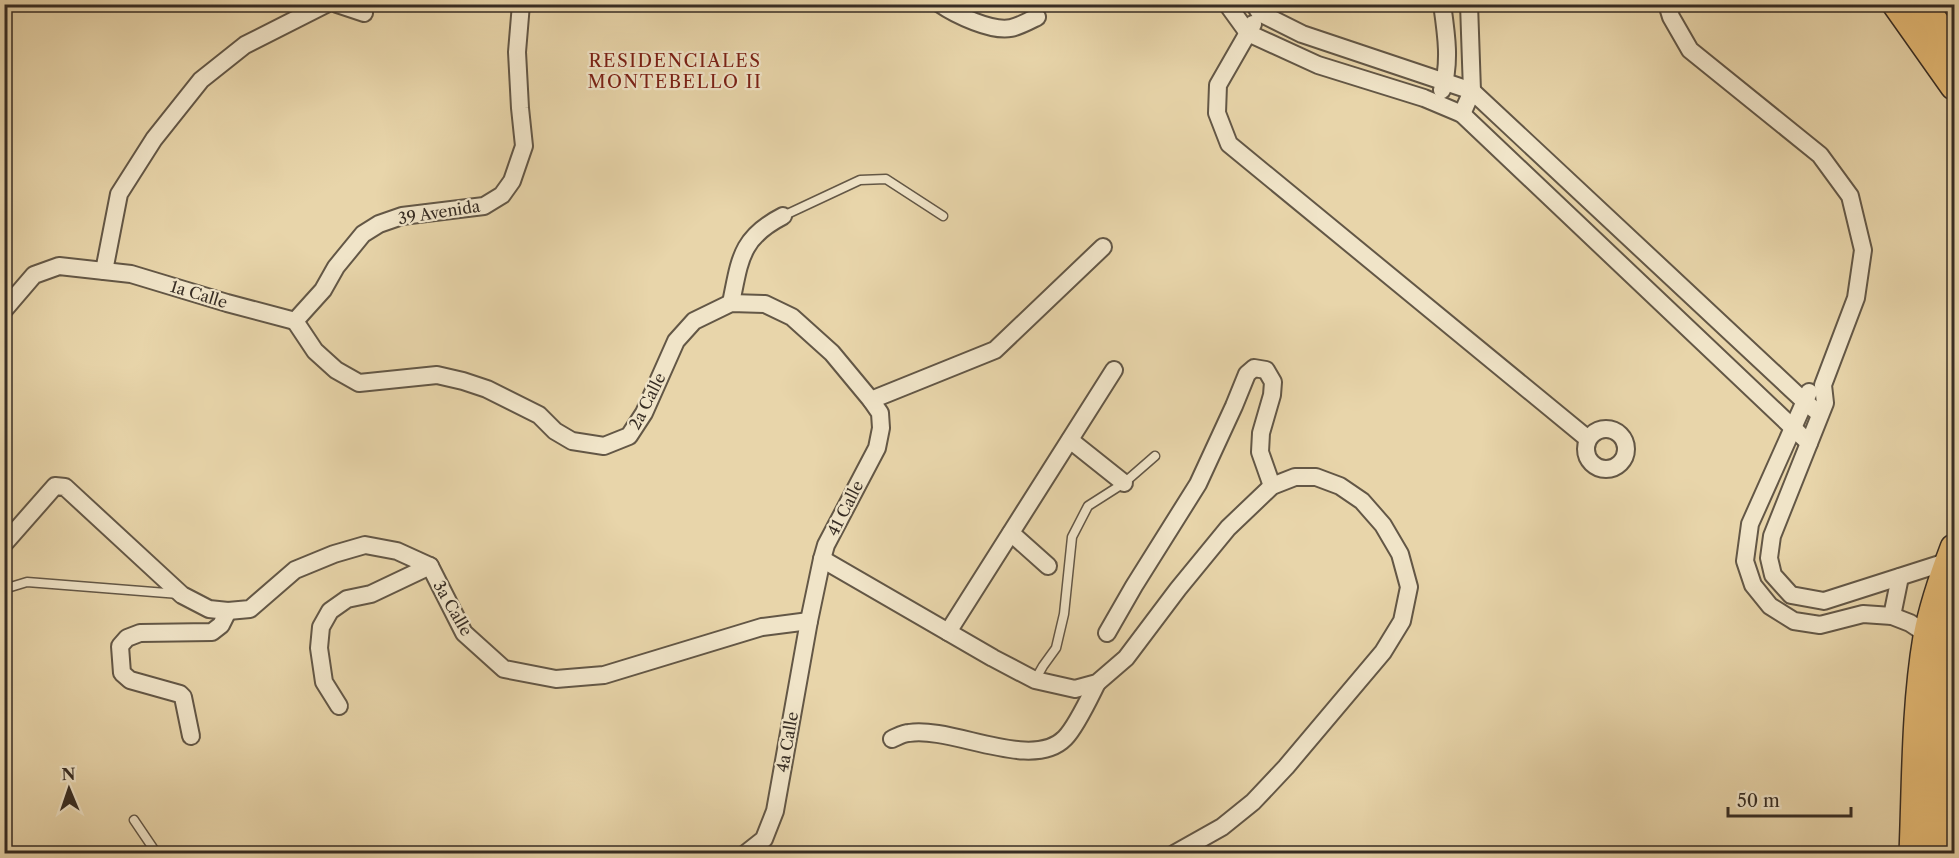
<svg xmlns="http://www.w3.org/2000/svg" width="1959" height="858" viewBox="0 0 1959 858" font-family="'Libre Caslon Text',serif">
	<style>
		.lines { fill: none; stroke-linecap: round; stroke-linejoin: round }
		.service-casing { stroke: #635746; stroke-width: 11 }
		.minor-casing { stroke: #635746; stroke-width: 20 }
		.trunk-casing { stroke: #372d24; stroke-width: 30 }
		.service { stroke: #f0e4c8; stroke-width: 8 }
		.minor { stroke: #f0e4c8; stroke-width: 16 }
		.trunk { stroke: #e4ba75; stroke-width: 27 }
		.labels { text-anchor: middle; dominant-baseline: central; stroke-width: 4.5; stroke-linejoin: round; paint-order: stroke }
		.street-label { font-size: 16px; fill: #372d24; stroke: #f0e4c8 }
		.neighbourhood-label { font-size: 18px; letter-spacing: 1.5px; fill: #7a1f14; stroke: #f0e4c8 }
	</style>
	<rect width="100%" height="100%" fill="#e8d5aa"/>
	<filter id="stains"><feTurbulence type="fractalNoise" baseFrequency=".00333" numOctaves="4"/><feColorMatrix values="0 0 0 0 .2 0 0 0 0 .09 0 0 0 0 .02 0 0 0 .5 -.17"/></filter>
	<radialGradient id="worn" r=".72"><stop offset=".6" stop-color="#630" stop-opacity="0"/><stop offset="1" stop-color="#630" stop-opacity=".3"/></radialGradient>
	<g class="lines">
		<defs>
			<g id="service">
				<path d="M 783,216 L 860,180 L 886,179 L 943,216"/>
				<path d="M 4,589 L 27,582 L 179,594"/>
				<path d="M 1035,680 L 1043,666 L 1056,648 L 1064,614 L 1072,537 L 1088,506 L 1124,483 L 1155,456"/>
				<path d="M 134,820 L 157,854"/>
			</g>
			<g id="minor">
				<path d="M 337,4 L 364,13"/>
				<path d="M 940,4 C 956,15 992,32 1011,28 C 1020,26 1029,21 1037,17"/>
				<path d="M 1227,4 L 1248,33 L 1318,65 L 1424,98 L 1462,114 L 1809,443"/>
				<path d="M 1254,4 L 1260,13 L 1302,34 L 1472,91 L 1805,402 L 1820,414"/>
				<path d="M 1442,4 C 1446,32 1451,63 1442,90"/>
				<path d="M 1667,4 L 1671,17 L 1690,50 L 1820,155 L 1850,196 L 1863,250 L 1856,298 L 1823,385 L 1825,403 L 1772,536 L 1769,558 L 1773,575 L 1791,595 L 1824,601 L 1949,561"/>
				<path d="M 1253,24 L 1218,85 L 1217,113 L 1229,144 L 1588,439"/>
				<path d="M 1462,114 L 1472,91 L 1469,4"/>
				<path d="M 104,271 L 119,194 L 154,139 L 201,80 L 245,45 L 326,4"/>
				<path d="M 731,303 C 740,260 740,238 783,216"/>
				<path d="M 4,310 L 34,275 L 59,266 L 131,274 L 227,303 L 295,321"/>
				<path d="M 295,321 L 315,351 L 336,370 L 359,383 L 437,375 L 463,381 L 487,389 L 539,415 L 555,431 L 572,441 L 604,446 L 629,436 L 644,413 L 676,341 L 694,321 L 731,303 L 765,304 L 792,317 L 832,353 L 871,400 L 880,413 L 881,428 L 877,448 L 826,545 L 822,559 L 809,621 L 775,811 L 764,839 L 745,854"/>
				<path d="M 295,321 L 323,290 L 336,267 L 363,234 L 379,224 L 402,216 L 484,206 L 502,195 L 512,181 L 524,146 L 520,108 L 517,52 L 521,4"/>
				<path d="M 1809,392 L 1750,524 L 1745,561 L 1753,585 L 1770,606 L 1794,621 L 1820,625 L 1863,614 L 1892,616 L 1910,623 L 1928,635"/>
				<path d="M 871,400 L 995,350 L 1103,247"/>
				<circle cx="1606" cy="449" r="20"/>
				<path d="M 1070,440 L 1124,483"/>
				<path d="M 1011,533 L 1048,566"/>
				<path d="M 4,544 L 55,486 L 65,487 L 182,595 L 209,609 L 228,611 L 250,609 L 295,570 L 334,554 L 365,545 L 397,551 L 430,566 L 464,633 L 504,669 L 556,679 L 604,675 L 762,627 L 809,621"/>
				<path d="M 822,559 L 993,658 L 1035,680 L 1075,689 L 1097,683 L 1126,658 L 1178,589 L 1228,528 L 1272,486 L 1295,477 L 1316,477 L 1340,486 L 1362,501 L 1383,525 L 1400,554 L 1409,587 L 1402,621 L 1383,652 L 1286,767 L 1253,802 L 1222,827 L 1174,854"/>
				<path d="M 1892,616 L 1900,577"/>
				<path d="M 948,632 L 1114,370"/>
				<path d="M 1107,633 L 1134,586 L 1198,484 L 1234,406 L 1247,374 L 1254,368 L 1266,370 L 1273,382 L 1272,395 L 1261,433 L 1260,452 L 1272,486"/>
				<path d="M 339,706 L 324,682 L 319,648 L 321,627 L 330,611 L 347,599 L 371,594 L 430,566"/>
				<path d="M 191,736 L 183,697 L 180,694 L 130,680 L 122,673 L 120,646 L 127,638 L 140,633 L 212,632 L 221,625 L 228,611"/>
				<path d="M 892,739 C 897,737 903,733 909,733 C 952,726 1032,772 1065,738 C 1076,727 1089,699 1097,683"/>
			</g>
			<g id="trunk">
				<path d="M 1896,4 L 1954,86"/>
				<path d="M 1922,4 L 1954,49"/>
				<path d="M 1913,854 C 1916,782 1915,708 1927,637 C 1933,606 1943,577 1954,548"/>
				<path d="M 1935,854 L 1947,647 L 1954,618"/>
			</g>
		</defs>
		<use href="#service" class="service-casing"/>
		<use href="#minor" class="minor-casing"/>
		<use href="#trunk" class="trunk-casing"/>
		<use href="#service" class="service"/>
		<use href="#minor" class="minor"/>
		<use href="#trunk" class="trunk"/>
	</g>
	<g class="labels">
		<g class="street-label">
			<text transform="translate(439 212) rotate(-9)">39 Avenida</text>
			<text transform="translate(199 294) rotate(17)">1a Calle</text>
			<text transform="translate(647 401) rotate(-63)">2a Calle</text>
			<text transform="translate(845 508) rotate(-63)">41 Calle</text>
			<text transform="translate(453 608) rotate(60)">3a Calle</text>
			<text transform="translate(787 742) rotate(-80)">4a Calle</text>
		</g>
		<g class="neighbourhood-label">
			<text x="675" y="61">RESIDENCIALES<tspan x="675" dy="21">MONTEBELLO II</tspan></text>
		</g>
	</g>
	<rect width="1959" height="858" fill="none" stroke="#e8d5aa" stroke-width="24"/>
	<rect x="6" y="6" width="1947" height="846" fill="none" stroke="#372d24" stroke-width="3"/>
	<rect x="12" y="12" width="1935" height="834" fill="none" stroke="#372d24" stroke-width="1.5"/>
	<g transform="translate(69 789) rotate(358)" stroke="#f0e4c8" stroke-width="4.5" paint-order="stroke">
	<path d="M0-4.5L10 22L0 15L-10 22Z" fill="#372d24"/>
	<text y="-9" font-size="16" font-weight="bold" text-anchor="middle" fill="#372d24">N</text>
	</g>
	<path d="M1728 807v9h123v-9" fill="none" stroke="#372d24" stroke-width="3"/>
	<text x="1737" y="807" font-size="18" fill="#372d24" stroke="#f0e4c8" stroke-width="4.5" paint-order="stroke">50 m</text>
	<rect width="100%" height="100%" filter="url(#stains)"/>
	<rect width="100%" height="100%" fill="url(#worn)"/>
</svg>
